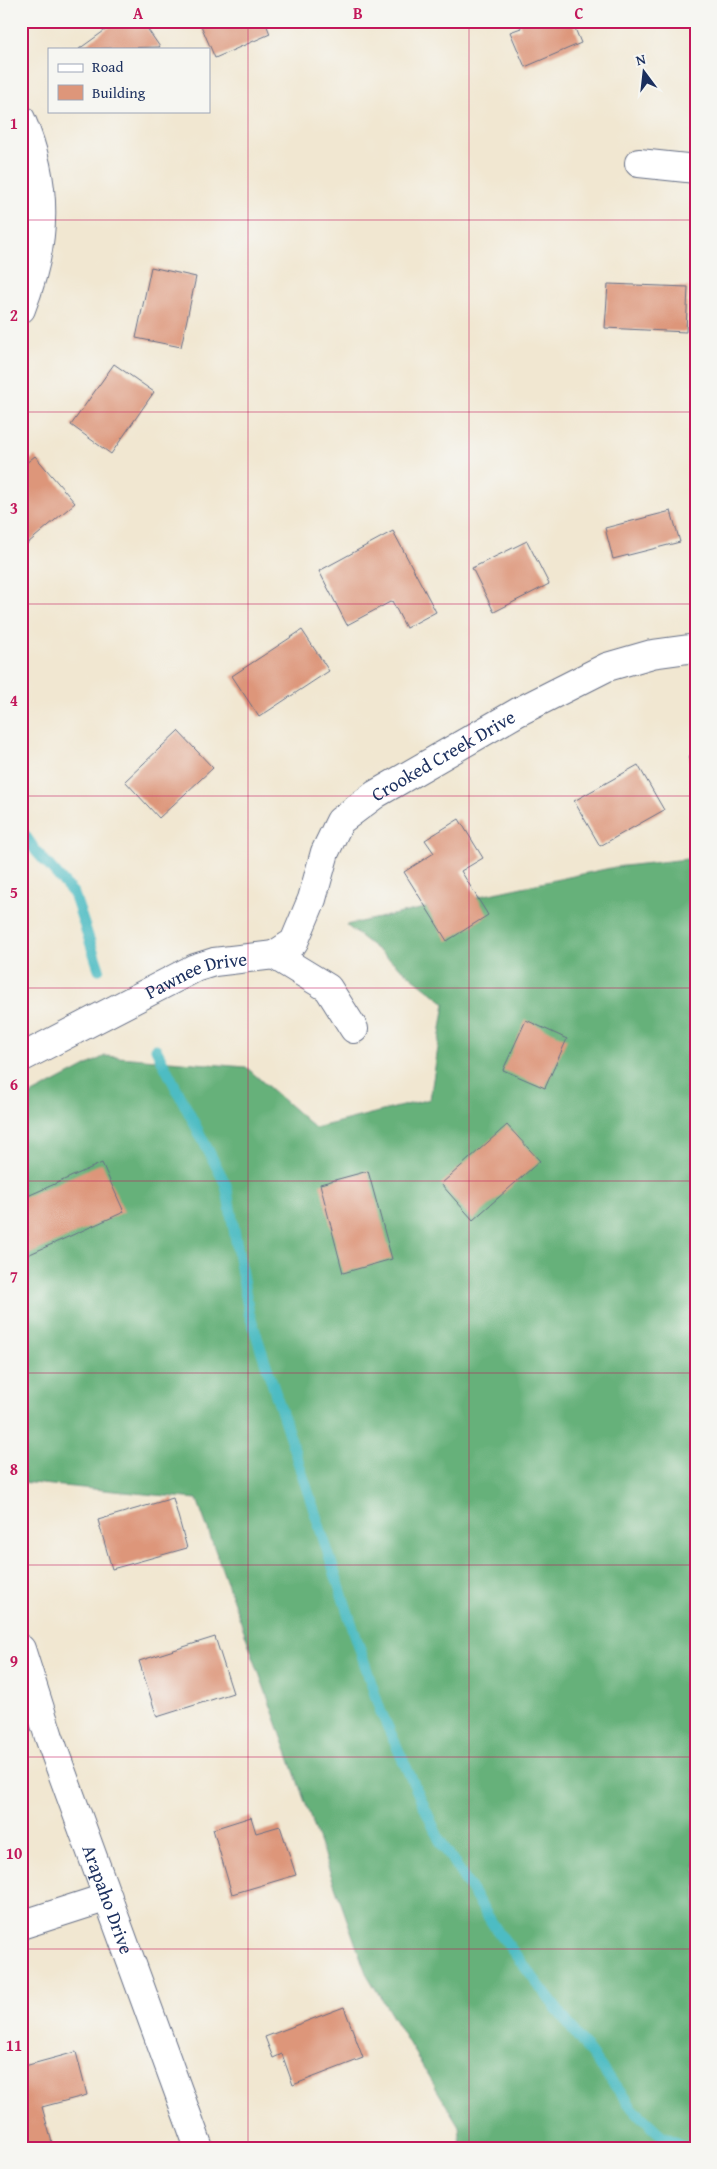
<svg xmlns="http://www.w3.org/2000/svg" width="717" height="2169" viewBox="0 0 717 2169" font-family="'Gentium Book Plus',serif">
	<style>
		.forest { fill: #66b17a; stroke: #40706c }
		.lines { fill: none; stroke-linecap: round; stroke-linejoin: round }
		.stream { stroke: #4dbcc3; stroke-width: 11 }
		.building { fill: #dd967a }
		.minor-casing { stroke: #666f86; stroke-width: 30 }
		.minor { stroke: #fff; stroke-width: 28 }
		.grid { fill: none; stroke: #c2185b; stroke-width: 1; stroke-opacity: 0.55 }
		.labels { text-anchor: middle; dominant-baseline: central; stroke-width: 4.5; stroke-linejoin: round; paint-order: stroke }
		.street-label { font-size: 19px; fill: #1b2f5e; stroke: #f6f6f2 }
		.neatline { fill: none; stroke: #c2185b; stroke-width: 2 }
		.grid-label { font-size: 16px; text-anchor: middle; font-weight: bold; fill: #c2185b }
	</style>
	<rect width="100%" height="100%" fill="#f6f6f2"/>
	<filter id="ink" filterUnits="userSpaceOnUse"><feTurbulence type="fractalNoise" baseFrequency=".02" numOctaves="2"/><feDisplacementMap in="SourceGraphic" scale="10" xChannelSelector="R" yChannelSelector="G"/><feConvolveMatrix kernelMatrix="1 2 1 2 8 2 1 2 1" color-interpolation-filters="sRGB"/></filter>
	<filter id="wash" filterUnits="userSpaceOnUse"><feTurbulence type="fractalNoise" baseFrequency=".0096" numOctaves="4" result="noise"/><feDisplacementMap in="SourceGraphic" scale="20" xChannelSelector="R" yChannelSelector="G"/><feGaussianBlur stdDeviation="1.12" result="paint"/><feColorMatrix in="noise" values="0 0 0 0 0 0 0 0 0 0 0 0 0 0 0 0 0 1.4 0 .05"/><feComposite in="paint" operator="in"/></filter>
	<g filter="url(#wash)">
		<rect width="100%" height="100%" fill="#f1e7d1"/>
		<path class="forest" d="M 696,858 L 696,2148 L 461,2148 L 459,2126 L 366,1973 L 197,1499 L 21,1482 L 21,1100 L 105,1056 L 246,1067 L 315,1128 L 430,1099 L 445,1003 L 346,925 L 615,867 Z"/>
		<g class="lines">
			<g class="stream">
				<path d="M 21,830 L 36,851 L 74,894 L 99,969"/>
				<path d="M 156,1049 L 226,1185 L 249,1313 L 380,1710 L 439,1839 L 496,1929 L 633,2109 L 661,2135 L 686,2148"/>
			</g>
		</g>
		<g id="blocks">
			<g class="building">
				<path d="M 118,21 L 142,21 L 160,47 L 79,49 Z"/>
				<path d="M 199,21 L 265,21 L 270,34 L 215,58 Z"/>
				<path d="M 518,21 L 572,21 L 581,43 L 525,67 L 510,32 L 521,28 Z"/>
				<path d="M 654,21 L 696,21 L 696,29 L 654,22 Z"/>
				<path d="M 151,267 L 196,277 L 181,347 L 136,338 Z"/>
				<path d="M 608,284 L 688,287 L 686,332 L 605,328 Z"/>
				<path d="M 114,364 L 154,392 L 111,454 L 71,425 Z"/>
				<path d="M 35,456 L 75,503 L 21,549 L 21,467 Z"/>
				<path d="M 671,511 L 680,542 L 613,559 L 605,528 Z"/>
				<path d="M 393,531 L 436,612 L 406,628 L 392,601 L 347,625 L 319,571 Z"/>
				<path d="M 527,541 L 549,584 L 494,612 L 472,568 Z"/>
				<path d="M 302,630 L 329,671 L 259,717 L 232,676 Z"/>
				<path d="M 178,731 L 213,768 L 159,818 L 125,781 Z"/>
				<path d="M 696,754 L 696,779 L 695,780 L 689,756 Z"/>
				<path d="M 638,765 L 664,810 L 600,846 L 574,801 Z"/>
				<path d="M 459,819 L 483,858 L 461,871 L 488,915 L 447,941 L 404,872 L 434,853 L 425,840 Z"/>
				<path d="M 526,1020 L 567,1039 L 545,1088 L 503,1070 Z"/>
				<path d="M 507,1125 L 540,1161 L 473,1220 L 441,1184 Z"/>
				<path d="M 102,1163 L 124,1212 L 21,1258 L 21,1199 Z"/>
				<path d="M 368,1171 L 392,1259 L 343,1273 L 320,1184 Z"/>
				<path d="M 173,1498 L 187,1548 L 112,1569 L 98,1520 Z"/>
				<path d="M 215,1637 L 233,1693 L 157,1717 L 139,1661 Z"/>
				<path d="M 251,1817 L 256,1833 L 280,1826 L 296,1875 L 232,1894 L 213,1829 Z"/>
				<path d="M 344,2007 L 363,2058 L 293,2085 L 282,2054 L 273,2058 L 265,2037 Z"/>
				<path d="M 76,2052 L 87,2095 L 42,2107 L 53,2146 L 21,2148 L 21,2067 Z"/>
			</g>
		</g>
	</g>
	<g filter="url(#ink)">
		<use href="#blocks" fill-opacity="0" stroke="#666f86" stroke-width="1"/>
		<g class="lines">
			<defs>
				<g id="minor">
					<path d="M 21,119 C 49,184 47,243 21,309"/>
					<path d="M 639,163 L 696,169"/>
					<path id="s1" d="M 274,955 L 294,942 L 312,899 L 325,852 L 340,821 L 376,794 L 518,712 L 607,667 L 652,654 L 696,648"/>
					<path id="s2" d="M 21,1058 L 195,968 L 214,962 L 274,955 L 328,988 L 354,1029"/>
					<path id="s3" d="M 21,1649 L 49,1737 L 199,2148"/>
					<path d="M 21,1925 L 108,1897"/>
				</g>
			</defs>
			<use href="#minor" class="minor-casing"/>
			<use href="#minor" class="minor"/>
		</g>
	</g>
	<path class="grid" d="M 248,21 L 248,2148M 469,21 L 469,2148M 21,220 L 696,220M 21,412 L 696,412M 21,604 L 696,604M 21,796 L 696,796M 21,988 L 696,988M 21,1181 L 696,1181M 21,1373 L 696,1373M 21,1565 L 696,1565M 21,1757 L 696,1757M 21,1949 L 696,1949"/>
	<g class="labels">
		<g class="street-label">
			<text stroke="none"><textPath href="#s1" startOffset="276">Crooked Creek Drive</textPath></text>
			<text stroke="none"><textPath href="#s2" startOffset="195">Pawnee Drive</textPath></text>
			<text stroke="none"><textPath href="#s3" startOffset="265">Arapaho Drive</textPath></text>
		</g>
	</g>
	<rect width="717" height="2169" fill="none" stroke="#f6f6f2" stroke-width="55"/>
	<rect x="48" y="48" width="162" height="65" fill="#f6f6f2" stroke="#9ea6b7"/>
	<rect x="58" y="64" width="25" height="8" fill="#ffffff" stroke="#9ea6b7"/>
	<text x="92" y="72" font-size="15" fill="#1b2f5e">Road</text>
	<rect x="58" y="85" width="25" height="15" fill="#dd967a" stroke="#9ea6b7"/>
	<text x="92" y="98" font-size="15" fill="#1b2f5e">Building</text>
	<g transform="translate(644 72) rotate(345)" stroke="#f6f6f2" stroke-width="4" paint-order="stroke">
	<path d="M0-4L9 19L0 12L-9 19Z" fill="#1b2f5e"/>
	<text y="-8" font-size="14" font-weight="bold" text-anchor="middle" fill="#1b2f5e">N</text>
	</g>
	<rect x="28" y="28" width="662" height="2114" class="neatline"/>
	<g class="grid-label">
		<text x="138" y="19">A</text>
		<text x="358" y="19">B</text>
		<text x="579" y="19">C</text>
		<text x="14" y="129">1</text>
		<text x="14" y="321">2</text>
		<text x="14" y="514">3</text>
		<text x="14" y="706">4</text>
		<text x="14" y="898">5</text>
		<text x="14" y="1090">6</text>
		<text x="14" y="1282">7</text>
		<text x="14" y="1475">8</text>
		<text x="14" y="1667">9</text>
		<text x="14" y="1859">10</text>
		<text x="14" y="2051">11</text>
	</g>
</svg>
